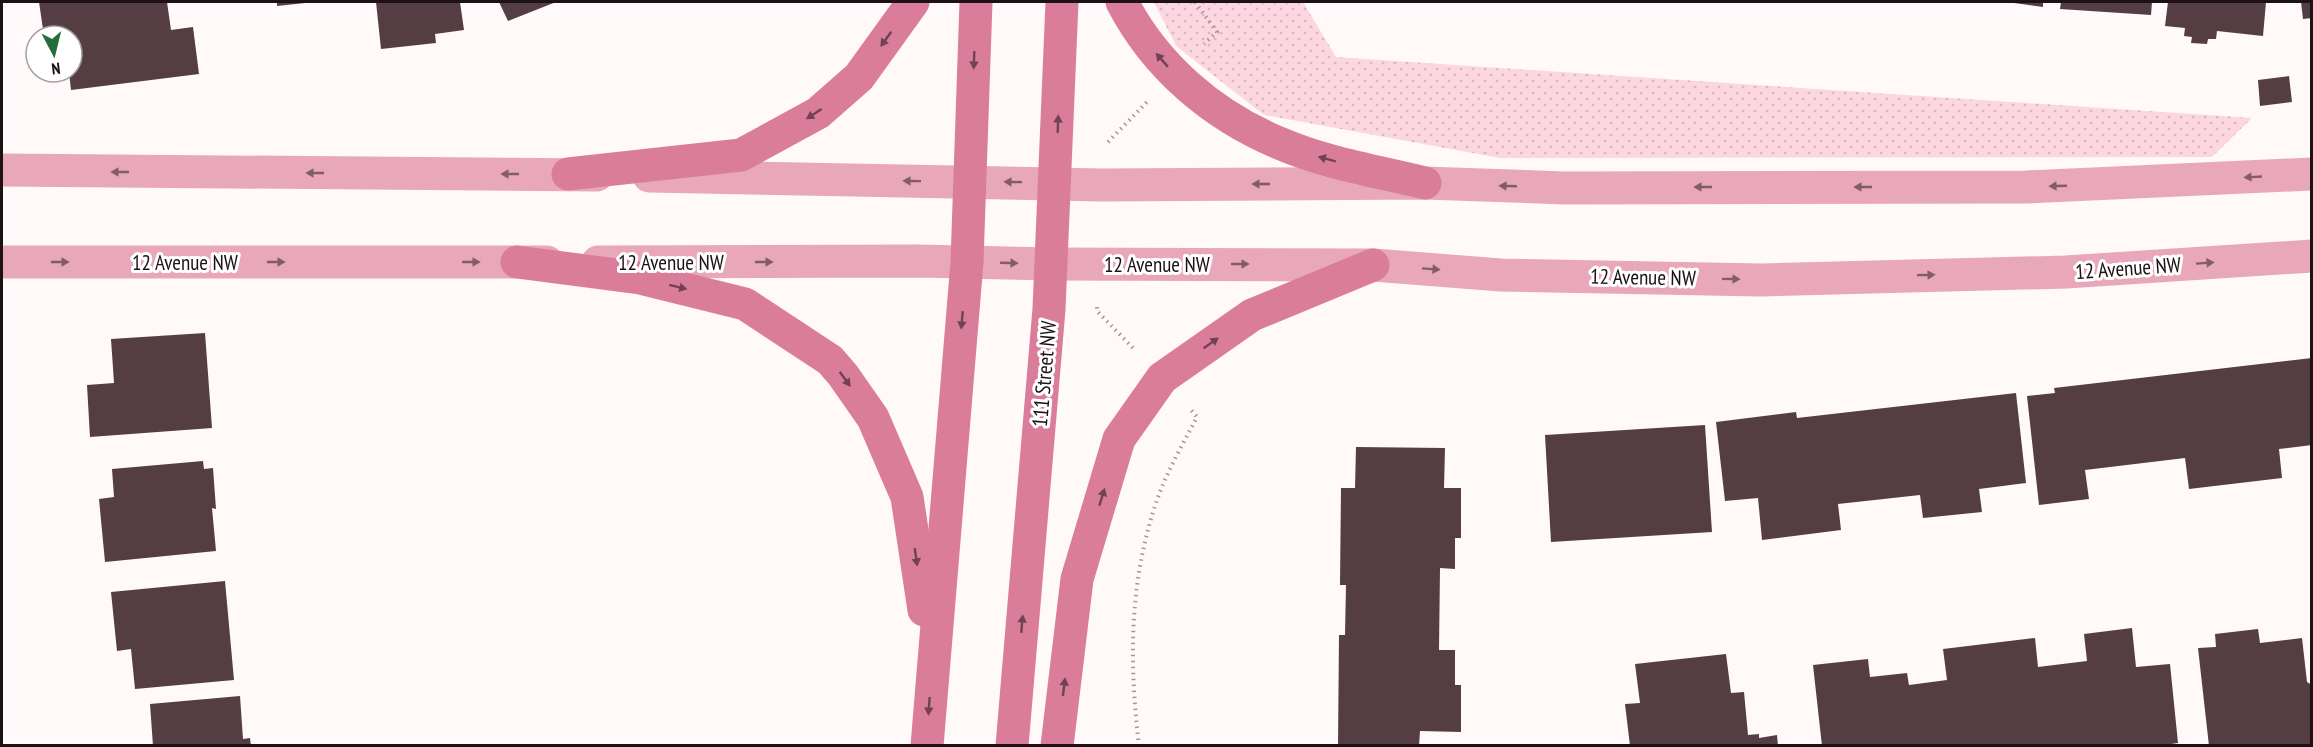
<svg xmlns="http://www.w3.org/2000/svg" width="2313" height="747" viewBox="0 0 2313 747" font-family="'PT Sans Narrow',sans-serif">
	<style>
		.grass { fill: url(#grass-dots) }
		.building { fill: #543e44 }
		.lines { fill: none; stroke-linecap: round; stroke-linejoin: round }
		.path { stroke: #a0989a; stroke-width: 4; stroke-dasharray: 1.5 4.5; stroke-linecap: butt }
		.tertiary { stroke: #e8a8ba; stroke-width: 33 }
		.secondary { stroke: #da7d9b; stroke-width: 33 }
		.oneway { fill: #714251 }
		.oneway2 { fill: #825d68 }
		.labels { text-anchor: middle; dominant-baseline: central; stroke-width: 6; stroke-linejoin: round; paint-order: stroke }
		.street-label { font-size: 21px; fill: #1c1215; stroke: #fff }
	</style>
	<defs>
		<pattern id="grass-dots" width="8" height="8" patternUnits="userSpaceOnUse" patternTransform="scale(1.5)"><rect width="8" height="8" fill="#fcd7e1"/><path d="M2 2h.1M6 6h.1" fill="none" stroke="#d7b8c0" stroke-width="1.8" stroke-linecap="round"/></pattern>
	</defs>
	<rect width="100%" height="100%" fill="#fff9fa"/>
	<path class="grass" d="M 1154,2 L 1303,2 L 1336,57 L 2252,118 L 2212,157 L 1500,158 L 1264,115 L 1176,46 Z"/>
	<g class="building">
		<path d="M 39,2 L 167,2 L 171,30 L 193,27 L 199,74 L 71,90 L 69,72 L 72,72 L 72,36 L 44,36 Z"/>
		<path d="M 277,2 L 305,2 L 305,3 L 277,6 Z"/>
		<path d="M 376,2 L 460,2 L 464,30 L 435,34 L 436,43 L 381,49 Z"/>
		<path d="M 499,2 L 556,2 L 508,21 Z"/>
		<path d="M 2007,2 L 2043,2 L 2043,7 Z"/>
		<path d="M 2061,2 L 2152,2 L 2151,15 L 2060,9 Z"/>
		<path d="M 2168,2 L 2266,2 L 2263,36 L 2217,31 L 2216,39 L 2208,39 L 2207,44 L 2191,43 L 2192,37 L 2184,36 L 2185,28 L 2165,26 Z"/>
		<path d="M 2301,2 L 2312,2 L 2312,18 L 2303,19 Z"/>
		<path d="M 2289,76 L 2292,102 L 2260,106 L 2258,80 Z"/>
		<path d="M 205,333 L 212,428 L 90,437 L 87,385 L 114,383 L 111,339 Z"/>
		<path d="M 2312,358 L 2312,445 L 2279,449 L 2282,478 L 2189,489 L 2185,458 L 2085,470 L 2089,499 L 2039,505 L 2027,396 L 2055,393 L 2054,388 Z"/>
		<path d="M 2016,393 L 2026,483 L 1979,489 L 1982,512 L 1923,518 L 1920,495 L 1838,504 L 1841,530 L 1762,540 L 1758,498 L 1725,501 L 1716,422 L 1796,412 L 1797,418 Z"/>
		<path d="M 1705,425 L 1712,532 L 1551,542 L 1545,435 Z"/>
		<path d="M 1356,447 L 1445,448 L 1444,488 L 1461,488 L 1461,538 L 1455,538 L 1455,569 L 1440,568 L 1439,650 L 1455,650 L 1455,685 L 1461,685 L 1461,732 L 1420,731 L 1419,746 L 1338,746 L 1339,635 L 1345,635 L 1346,585 L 1340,585 L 1341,488 L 1355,488 Z"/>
		<path d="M 203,461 L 204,469 L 213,468 L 216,509 L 212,508 L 216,551 L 105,562 L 99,499 L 114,497 L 112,469 Z"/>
		<path d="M 225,581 L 234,680 L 135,689 L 131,649 L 117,651 L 111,592 Z"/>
		<path d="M 2132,628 L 2136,667 L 2170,664 L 2178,743 L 2158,746 L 1822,746 L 1813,665 L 1868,659 L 1870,677 L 1907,673 L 1909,685 L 1947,680 L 1943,649 L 2035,638 L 2038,667 L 2087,661 L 2084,634 Z"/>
		<path d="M 2258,629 L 2260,643 L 2302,638 L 2307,682 L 2312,685 L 2312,746 L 2209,746 L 2198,648 L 2216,647 L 2215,634 Z"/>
		<path d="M 1726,654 L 1731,693 L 1744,692 L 1748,735 L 1759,734 L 1759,738 L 1777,735 L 1778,746 L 1630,746 L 1625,704 L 1640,703 L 1635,664 Z"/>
		<path d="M 240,696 L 243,739 L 250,738 L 251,746 L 153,746 L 150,704 Z"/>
	</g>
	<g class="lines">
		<g class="path">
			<path d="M 1195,2 L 1217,32 L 1204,44"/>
			<path d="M 1108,142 L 1147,102"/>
			<path d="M 1097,307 L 1097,311 L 1133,348"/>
			<path d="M 1139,746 C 1129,660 1129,582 1157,500 C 1167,471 1183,444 1197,417 L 1191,410"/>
		</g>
		<g class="tertiary">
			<path d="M 2,170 L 597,175"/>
			<path d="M 649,176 L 1102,185 L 1425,183 L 1565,188 L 2026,187 L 2312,174"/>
			<path d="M 2,262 L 547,262"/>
			<path d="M 598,262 L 918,261 L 1052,264 L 1373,265 L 1501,275 L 1761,280 L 2066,272 L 2312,256"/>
		</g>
		<g class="secondary">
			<path d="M 1122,2 C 1155,66 1212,115 1279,143 C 1325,163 1376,171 1425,183"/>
			<path d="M 568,174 L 741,155 L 818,113 L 859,77 L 913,2"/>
			<path d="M 517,262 L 640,278 L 745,304 L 830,360 L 843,375 L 873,418 L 907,497 L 924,610"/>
			<path d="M 927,746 L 967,262 L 976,2"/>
			<path d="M 1012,746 L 1049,309 L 1062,2"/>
			<path d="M 1057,746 L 1077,579 L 1119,439 L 1162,378 L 1252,315 L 1373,265"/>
		</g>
	</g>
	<defs><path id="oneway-solid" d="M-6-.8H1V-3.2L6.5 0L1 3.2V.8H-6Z" transform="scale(1.5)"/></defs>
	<g class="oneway">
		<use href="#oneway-solid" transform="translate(886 39) rotate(126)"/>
		<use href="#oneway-solid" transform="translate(974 60) rotate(92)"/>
		<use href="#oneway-solid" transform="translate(1162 60) rotate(-131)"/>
		<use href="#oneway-solid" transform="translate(814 114) rotate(147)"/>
		<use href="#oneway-solid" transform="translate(1058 124) rotate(-88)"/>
		<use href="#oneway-solid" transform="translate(1327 159) rotate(-165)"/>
		<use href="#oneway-solid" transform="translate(678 287) rotate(14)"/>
		<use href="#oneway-solid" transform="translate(962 320) rotate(95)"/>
		<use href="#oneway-solid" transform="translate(1211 343) rotate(-35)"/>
		<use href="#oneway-solid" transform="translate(845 379) rotate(54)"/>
		<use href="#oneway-solid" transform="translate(1102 497) rotate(-73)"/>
		<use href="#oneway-solid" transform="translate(916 557) rotate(82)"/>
		<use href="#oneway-solid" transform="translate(1022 624) rotate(-85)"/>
		<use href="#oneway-solid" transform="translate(1064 687) rotate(-83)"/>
		<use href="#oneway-solid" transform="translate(929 706) rotate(94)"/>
	</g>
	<g class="oneway2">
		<use href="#oneway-solid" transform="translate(120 172) rotate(-180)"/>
		<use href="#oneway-solid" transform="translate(315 173) rotate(-180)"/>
		<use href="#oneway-solid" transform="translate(510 174) rotate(-180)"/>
		<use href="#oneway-solid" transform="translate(2253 177) rotate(177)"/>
		<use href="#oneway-solid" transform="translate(912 181) rotate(-179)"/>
		<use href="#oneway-solid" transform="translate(1013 182) rotate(-179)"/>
		<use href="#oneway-solid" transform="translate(1261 184) rotate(180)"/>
		<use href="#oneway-solid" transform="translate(1508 186) rotate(-178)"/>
		<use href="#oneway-solid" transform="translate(2058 186) rotate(178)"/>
		<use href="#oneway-solid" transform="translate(1703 187) rotate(180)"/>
		<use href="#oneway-solid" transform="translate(1863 187) rotate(-180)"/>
		<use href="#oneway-solid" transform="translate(60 262)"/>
		<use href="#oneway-solid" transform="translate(276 262)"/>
		<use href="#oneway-solid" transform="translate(471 262)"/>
		<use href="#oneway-solid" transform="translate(764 262)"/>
		<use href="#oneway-solid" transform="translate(1009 263) rotate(2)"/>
		<use href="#oneway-solid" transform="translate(2205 263) rotate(-4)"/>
		<use href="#oneway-solid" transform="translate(1240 264)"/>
		<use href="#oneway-solid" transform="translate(1431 269) rotate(4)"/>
		<use href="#oneway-solid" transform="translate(1926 275) rotate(-1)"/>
		<use href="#oneway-solid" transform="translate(1731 279) rotate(1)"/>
	</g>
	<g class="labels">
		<g class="street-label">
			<text x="185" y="262">12 Avenue NW</text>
			<text x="671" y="262">12 Avenue NW</text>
			<text x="1157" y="264">12 Avenue NW</text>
			<text transform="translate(2128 268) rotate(-4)">12 Avenue NW</text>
			<text transform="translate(1643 277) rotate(1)">12 Avenue NW</text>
			<text transform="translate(1044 374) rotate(-85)">111 Street NW</text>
		</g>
	</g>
	<rect width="2313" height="747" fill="none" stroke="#1c1215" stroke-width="6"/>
	<g transform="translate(54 54) rotate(173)"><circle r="28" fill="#ffffff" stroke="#a4a0a1" stroke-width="1.5"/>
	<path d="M0-4.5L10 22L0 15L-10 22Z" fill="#256d3b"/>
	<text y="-9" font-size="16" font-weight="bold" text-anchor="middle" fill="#1c1215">N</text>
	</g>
</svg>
